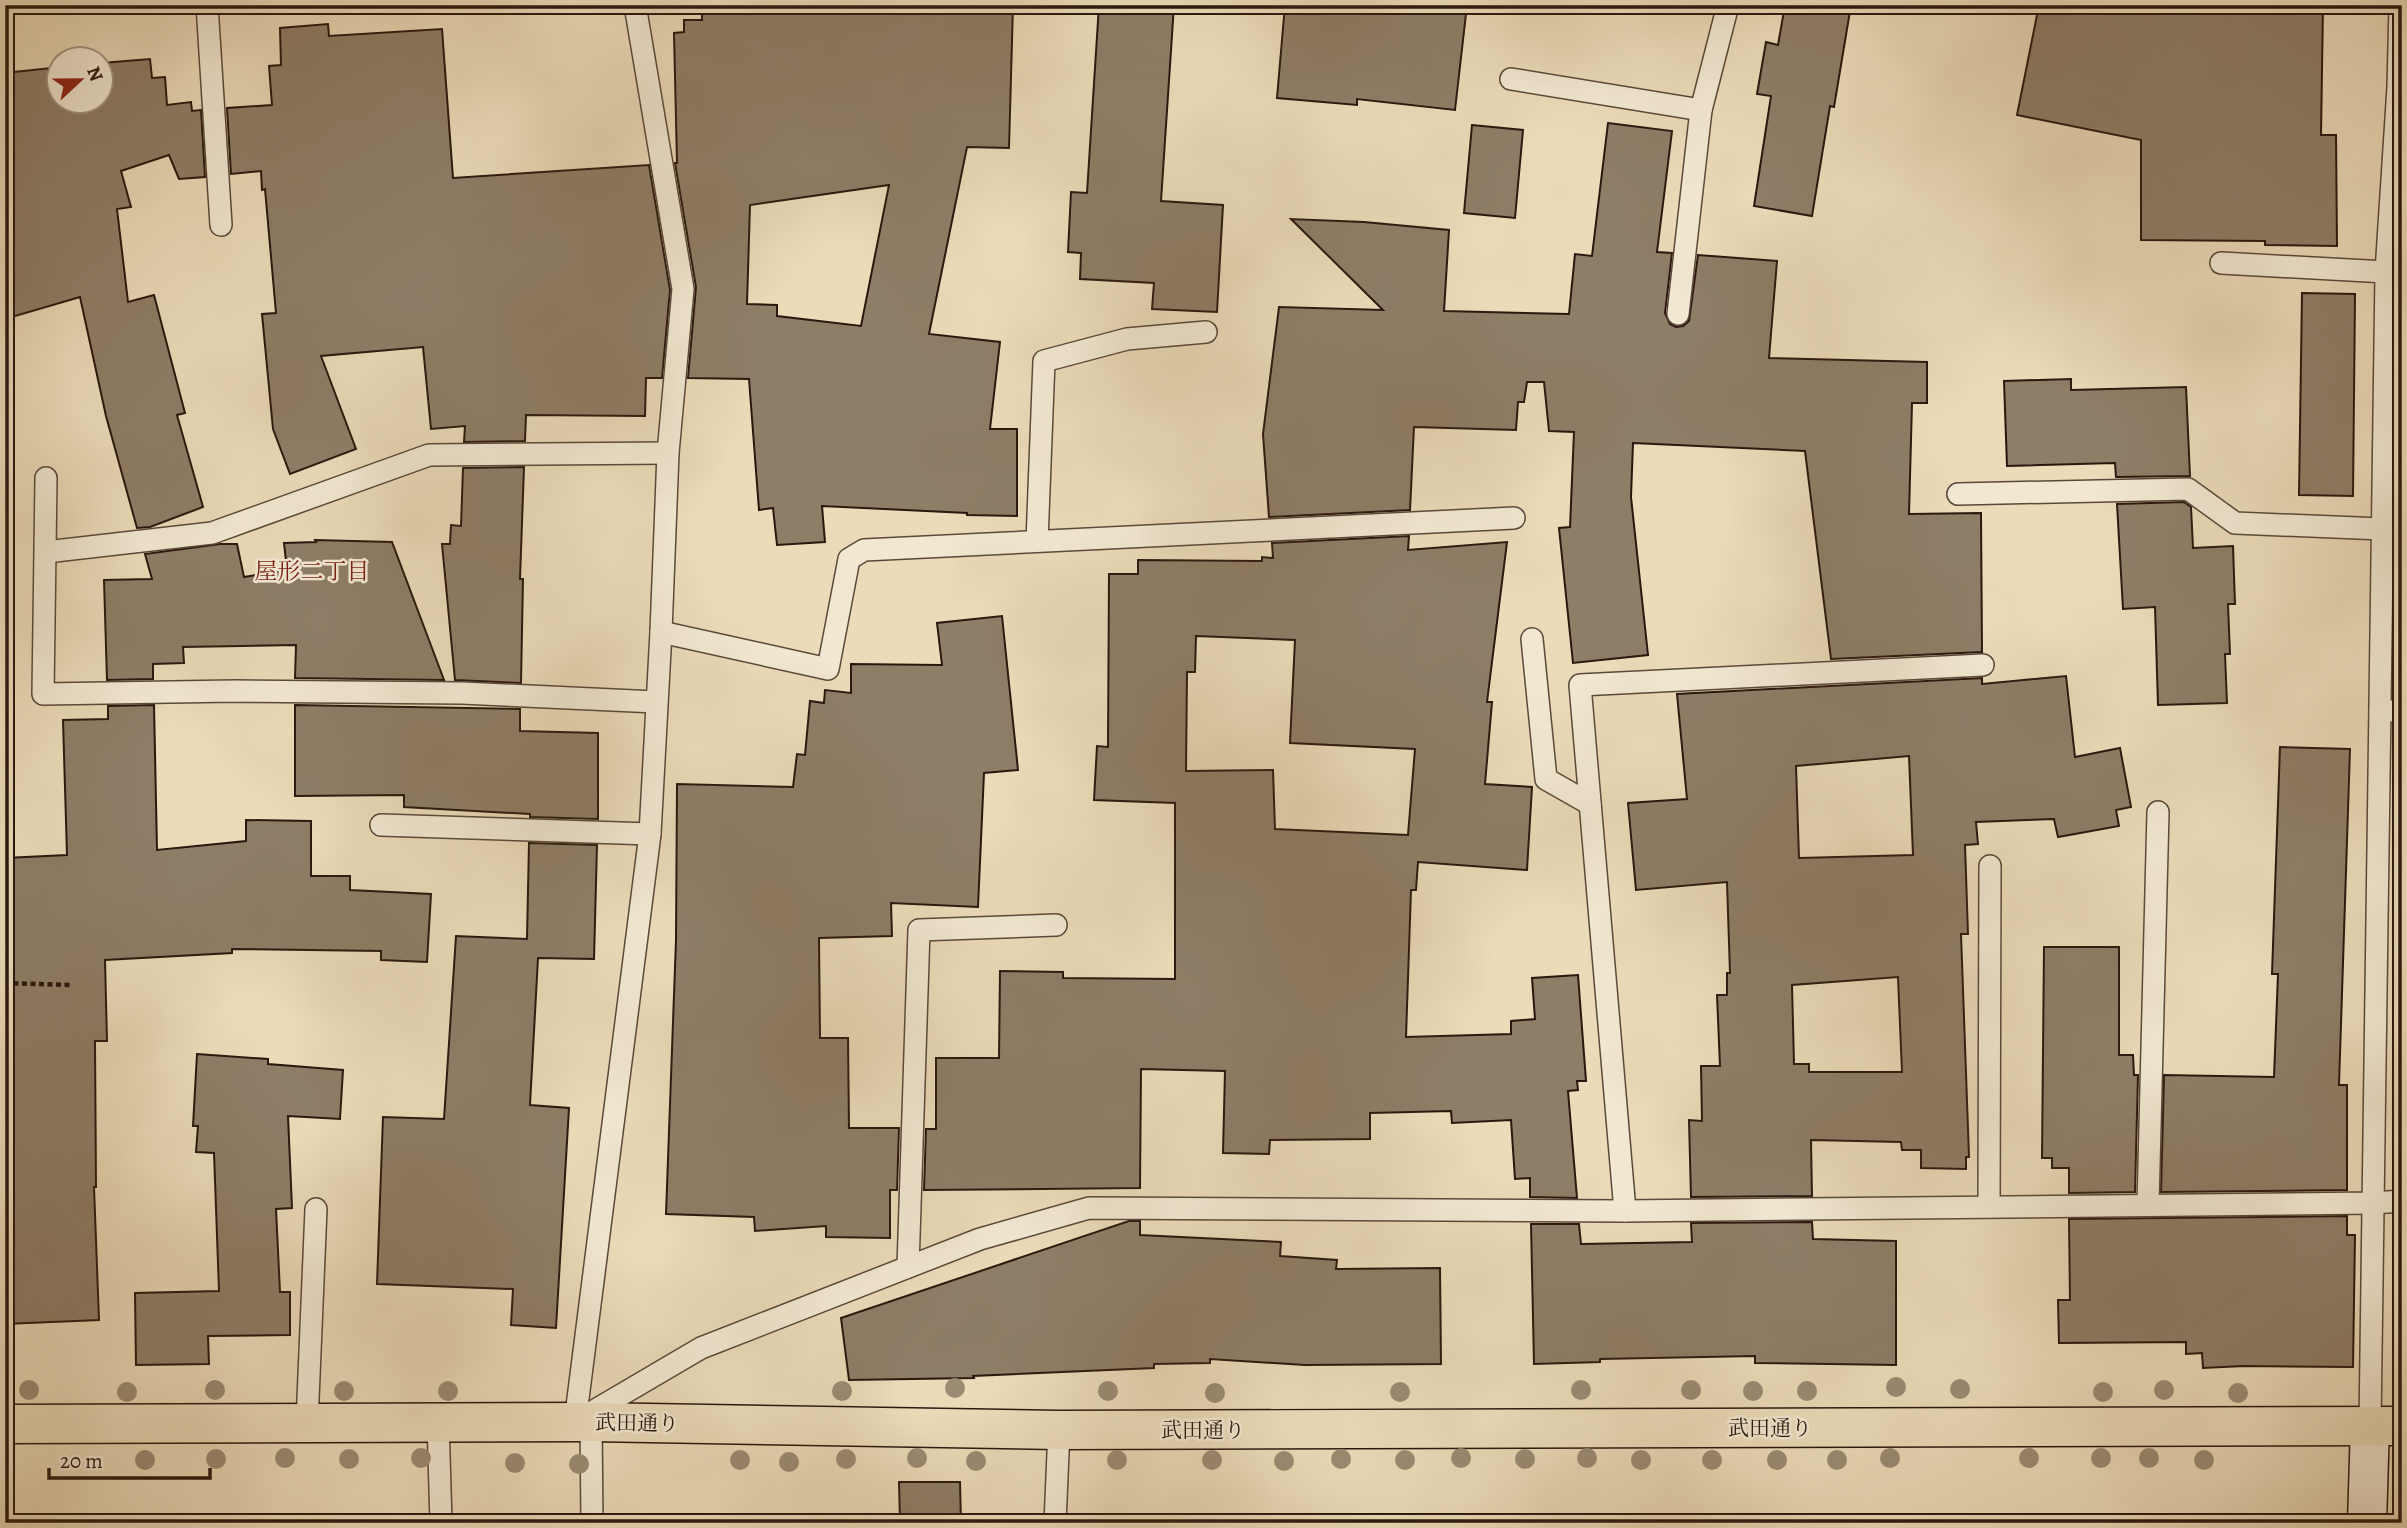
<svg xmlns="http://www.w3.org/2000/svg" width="2407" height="1528" viewBox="0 0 2407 1528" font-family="Alegreya,'Noto Serif JP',serif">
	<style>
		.building { fill: #8e7d67; stroke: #2a180f; stroke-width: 2; fill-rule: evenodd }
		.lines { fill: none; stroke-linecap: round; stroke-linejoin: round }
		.service-casing { stroke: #5a493a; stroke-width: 24 }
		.secondary-casing { stroke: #2a180f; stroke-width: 41 }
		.primary-casing { stroke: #2a180f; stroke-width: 41 }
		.path { stroke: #2a180f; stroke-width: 4.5; stroke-dasharray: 5 3.5; stroke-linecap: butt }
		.service { stroke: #f2e8d2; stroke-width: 21 }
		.secondary { stroke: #f2e8d2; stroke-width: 38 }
		.primary { stroke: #ebdbb9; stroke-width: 38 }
		.tree { fill: #9b8b73 }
		.labels { text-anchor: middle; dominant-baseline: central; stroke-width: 5; stroke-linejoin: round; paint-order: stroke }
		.street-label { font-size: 21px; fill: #2a180f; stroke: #f2e8d2 }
		.neighbourhood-label { font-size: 23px; fill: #7a1f14; stroke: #f2e8d2 }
	</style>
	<rect width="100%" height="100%" fill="#ebdbb9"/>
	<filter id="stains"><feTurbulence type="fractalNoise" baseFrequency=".00286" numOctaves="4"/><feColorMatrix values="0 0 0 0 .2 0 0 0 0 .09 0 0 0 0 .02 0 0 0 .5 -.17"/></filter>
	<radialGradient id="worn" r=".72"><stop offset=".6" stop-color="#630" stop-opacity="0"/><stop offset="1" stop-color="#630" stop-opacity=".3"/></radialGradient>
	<g class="building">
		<path d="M 702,5 L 1013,5 L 1009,148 L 967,147 L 929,334 L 1000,342 L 990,429 L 1017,429 L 1017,516 L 967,515 L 967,513 L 822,506 L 825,542 L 777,545 L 773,508 L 759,510 L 749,379 L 688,378 L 696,287 L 675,163 L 677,163 L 674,33 L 684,32 L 684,20 L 702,20 ZM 889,185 L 861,326 L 777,316 L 777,305 L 747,304 L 750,205 Z"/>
		<path d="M 1099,5 L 1174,5 L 1161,201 L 1223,205 L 1217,312 L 1152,309 L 1154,283 L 1080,279 L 1081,253 L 1068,252 L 1071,192 L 1087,193 Z"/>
		<path d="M 1285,5 L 1467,5 L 1455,110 L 1357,99 L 1357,105 L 1277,98 Z"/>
		<path d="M 1785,5 L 1851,5 L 1834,107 L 1830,106 L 1812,216 L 1754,206 L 1771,96 L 1757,94 L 1766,42 L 1778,45 Z"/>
		<path d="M 2039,5 L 2323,5 L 2321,135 L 2336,135 L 2337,246 L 2265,245 L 2265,241 L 2141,240 L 2141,140 L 2017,115 Z"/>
		<path d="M 328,24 L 329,36 L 442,29 L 453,178 L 649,165 L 670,290 L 662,378 L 646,378 L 645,416 L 526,415 L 525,441 L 464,442 L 465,426 L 431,429 L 423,347 L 321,356 L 356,449 L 290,474 L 273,429 L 262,314 L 276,313 L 265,189 L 262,190 L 261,171 L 231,174 L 227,108 L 272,105 L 269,66 L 281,65 L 280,28 Z"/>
		<path d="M 150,59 L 152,78 L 165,77 L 167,105 L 191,102 L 192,111 L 201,110 L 205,177 L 179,179 L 169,155 L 121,171 L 131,207 L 117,209 L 128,302 L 154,295 L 185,413 L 177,415 L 203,507 L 150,527 L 137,528 L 106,416 L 80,297 L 5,319 L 5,73 L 60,67 L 60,102 L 102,102 L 102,63 Z"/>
		<path d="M 1608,123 L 1672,131 L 1657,252 L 1672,253 L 1665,313 L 1670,324 L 1676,327 L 1683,326 L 1689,321 L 1698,255 L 1777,261 L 1769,358 L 1927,362 L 1927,403 L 1912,403 L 1909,514 L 1981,513 L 1982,652 L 1831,659 L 1805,451 L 1633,443 L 1631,497 L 1648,655 L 1573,663 L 1559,528 L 1570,527 L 1574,432 L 1549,431 L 1544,382 L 1527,382 L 1524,402 L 1518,402 L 1516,430 L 1414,427 L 1410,510 L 1269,517 L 1263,434 L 1279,307 L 1383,310 L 1291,219 L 1364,222 L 1449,230 L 1444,311 L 1569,314 L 1575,254 L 1592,256 Z"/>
		<path d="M 1472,125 L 1523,130 L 1515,218 L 1464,213 Z"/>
		<path d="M 2302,293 L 2355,294 L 2353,496 L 2299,495 Z"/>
		<path d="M 2071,379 L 2071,390 L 2186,387 L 2190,476 L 2116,477 L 2115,463 L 2007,466 L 2004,381 Z"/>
		<path d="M 524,467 L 520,579 L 523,579 L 521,683 L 455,680 L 442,544 L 450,544 L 451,525 L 461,526 L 463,468 Z"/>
		<path d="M 2184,502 L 2191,507 L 2193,548 L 2233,546 L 2235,604 L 2228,604 L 2230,654 L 2225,654 L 2227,703 L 2158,705 L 2155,607 L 2123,609 L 2117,504 Z"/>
		<path d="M 1409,536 L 1408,550 L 1507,542 L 1487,702 L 1492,702 L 1485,784 L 1532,787 L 1527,870 L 1418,862 L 1416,890 L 1411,890 L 1406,1037 L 1511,1034 L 1511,1021 L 1535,1019 L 1532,978 L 1578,975 L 1586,1081 L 1577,1081 L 1578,1090 L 1568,1091 L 1577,1198 L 1530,1197 L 1530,1178 L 1515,1179 L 1511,1120 L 1452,1123 L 1451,1111 L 1370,1113 L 1370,1139 L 1270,1140 L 1269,1154 L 1223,1153 L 1225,1071 L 1141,1069 L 1140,1188 L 924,1190 L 926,1129 L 936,1129 L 936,1058 L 999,1058 L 1000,971 L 1063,972 L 1063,978 L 1175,979 L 1175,803 L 1094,800 L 1097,746 L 1108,747 L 1109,574 L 1138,574 L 1138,560 L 1262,561 L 1262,557 L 1273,558 L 1272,543 ZM 1196,636 L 1295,640 L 1290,743 L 1415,749 L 1408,835 L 1275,829 L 1273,770 L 1186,771 L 1187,672 L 1195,672 Z"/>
		<path d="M 315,540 L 392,542 L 444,680 L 295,678 L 296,645 L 183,647 L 184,663 L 153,664 L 153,679 L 107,680 L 104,580 L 152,579 L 145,554 L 220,544 L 237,544 L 244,577 L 287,570 L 284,543 L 316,542 Z"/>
		<path d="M 1002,616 L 1018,770 L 984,773 L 978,907 L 891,903 L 892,936 L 819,938 L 820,1038 L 848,1038 L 849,1128 L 899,1128 L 897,1190 L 890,1190 L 890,1238 L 826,1237 L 826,1226 L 755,1231 L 754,1217 L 666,1214 L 676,940 L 677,784 L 793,787 L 797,754 L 805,755 L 810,701 L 824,703 L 825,690 L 851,693 L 851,664 L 942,665 L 937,623 Z"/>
		<path d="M 2066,676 L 2075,757 L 2120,748 L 2131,807 L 2116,810 L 2119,826 L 2058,837 L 2054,819 L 1976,822 L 1978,844 L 1965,845 L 1968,934 L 1961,934 L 1969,1157 L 1966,1157 L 1966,1169 L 1921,1168 L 1921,1150 L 1902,1150 L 1901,1142 L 1811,1140 L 1812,1196 L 1691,1197 L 1689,1120 L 1702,1121 L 1701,1066 L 1720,1066 L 1717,995 L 1727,995 L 1727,973 L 1730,973 L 1727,882 L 1636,890 L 1628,803 L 1687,799 L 1677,694 L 1982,678 L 1982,684 ZM 1909,756 L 1913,855 L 1799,858 L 1796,766 ZM 1898,977 L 1902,1072 L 1809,1072 L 1809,1064 L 1794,1064 L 1792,985 Z"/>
		<path d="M 154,705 L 157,850 L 246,841 L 246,820 L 311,821 L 311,876 L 350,876 L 350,890 L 431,894 L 427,962 L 381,960 L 381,951 L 232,949 L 232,953 L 105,960 L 107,1041 L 95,1041 L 96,1187 L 94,1187 L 99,1320 L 5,1324 L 5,1216 L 13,1216 L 11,1087 L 7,1087 L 5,858 L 67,855 L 63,720 L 108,719 L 108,706 Z"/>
		<path d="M 295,705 L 520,709 L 520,731 L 598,733 L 598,819 L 530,817 L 530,814 L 404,807 L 404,795 L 295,796 Z"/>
		<path d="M 2280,747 L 2350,749 L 2339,1085 L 2347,1085 L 2347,1190 L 2161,1192 L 2164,1075 L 2274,1077 L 2278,974 L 2272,974 Z"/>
		<path d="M 529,843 L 597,845 L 594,959 L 538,958 L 530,1105 L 569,1108 L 556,1328 L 511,1325 L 513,1289 L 377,1284 L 383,1117 L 444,1119 L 456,936 L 527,939 Z"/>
		<path d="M 2044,947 L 2119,947 L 2119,1055 L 2133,1055 L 2134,1075 L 2138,1075 L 2135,1192 L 2069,1193 L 2069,1168 L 2052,1168 L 2052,1158 L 2042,1158 Z"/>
		<path d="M 197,1054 L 268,1059 L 268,1064 L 343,1070 L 340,1119 L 288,1116 L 292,1208 L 276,1209 L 280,1292 L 290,1292 L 290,1335 L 208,1336 L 209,1364 L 136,1365 L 135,1293 L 219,1291 L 214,1153 L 196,1152 L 198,1126 L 193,1126 Z"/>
		<path d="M 2347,1216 L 2347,1235 L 2355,1235 L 2353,1367 L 2244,1366 L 2203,1368 L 2202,1353 L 2186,1354 L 2186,1342 L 2059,1343 L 2058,1300 L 2070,1300 L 2069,1219 Z"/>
		<path d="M 1129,1221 L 1140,1221 L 1140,1235 L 1281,1242 L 1280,1256 L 1337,1260 L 1336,1269 L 1440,1268 L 1441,1364 L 1305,1365 L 1210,1359 L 1210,1363 L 1154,1364 L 1154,1368 L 973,1376 L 974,1378 L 849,1380 L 841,1318 Z"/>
		<path d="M 1812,1222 L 1813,1239 L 1896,1241 L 1896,1365 L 1755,1363 L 1755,1356 L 1600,1359 L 1600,1362 L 1534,1364 L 1531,1224 L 1579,1224 L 1581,1244 L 1692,1242 L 1691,1223 Z"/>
		<path d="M 899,1482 L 960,1482 L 961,1523 L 900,1523 Z"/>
	</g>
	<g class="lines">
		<defs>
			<g id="service">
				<path d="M 207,5 L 221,225"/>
				<path d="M 635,5 L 683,289 L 668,453 L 661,632 L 650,834 L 575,1422 L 701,1348 L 980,1239 L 1089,1208 L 1625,1211 L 2373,1203 L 2402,1201"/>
				<path d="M 1511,79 L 1701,110"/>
				<path d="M 2221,263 L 2386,272"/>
				<path d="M 1678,314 L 1701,110 L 1728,5"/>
				<path d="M 46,478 L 43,694 L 235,691 L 462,693 L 656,702"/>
				<path d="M 1958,494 L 2188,489 L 2235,523 L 2382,529"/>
				<path d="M 1037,541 L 1044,361 L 1127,339 L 1206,332"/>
				<path d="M 46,552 L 212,533 L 429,455 L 668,453"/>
				<path d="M 661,632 L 828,669 L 849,559 L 864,550 L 1514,518"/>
				<path d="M 1532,639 L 1546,779 L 1590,804"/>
				<path d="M 2380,711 L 2402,711"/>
				<path d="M 381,825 L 650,834"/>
				<path d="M 2148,1205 L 2158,812"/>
				<path d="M 1989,1207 L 1990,866"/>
				<path d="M 1625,1211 L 1580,685 L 1983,665"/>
				<path d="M 908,1267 L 919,930 L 1056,925"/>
				<path d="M 438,1422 L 441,1523"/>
				<path d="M 591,1422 L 592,1523"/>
				<path d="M 307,1423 L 316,1209"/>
				<path d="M 2370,1425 L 2386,272 L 2398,87 L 2400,5"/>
				<path d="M 1055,1523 L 1059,1430"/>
			</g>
			<path id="secondary" d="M 2367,1523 L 2370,1425"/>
			<path id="primary" d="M 5,1424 L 591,1422 L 1059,1430 L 2402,1426"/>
		</defs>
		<use href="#service" class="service-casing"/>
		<use href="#secondary" class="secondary-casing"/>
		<use href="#primary" class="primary-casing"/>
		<path class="path" d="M 5,983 L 70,985"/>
		<use href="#service" class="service"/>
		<use href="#secondary" class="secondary"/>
		<use href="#primary" class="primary"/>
	</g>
	<g class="tree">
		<circle cx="1896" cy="1387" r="10"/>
		<circle cx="955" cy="1388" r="10"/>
		<circle cx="1960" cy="1389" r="10"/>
		<circle cx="29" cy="1390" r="10"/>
		<circle cx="215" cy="1390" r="10"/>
		<circle cx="1581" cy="1390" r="10"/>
		<circle cx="1691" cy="1390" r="10"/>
		<circle cx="2164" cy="1390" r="10"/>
		<circle cx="344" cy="1391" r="10"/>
		<circle cx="448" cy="1391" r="10"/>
		<circle cx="842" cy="1391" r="10"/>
		<circle cx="1108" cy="1391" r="10"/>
		<circle cx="1753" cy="1391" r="10"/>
		<circle cx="1807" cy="1391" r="10"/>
		<circle cx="127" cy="1392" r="10"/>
		<circle cx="1400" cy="1392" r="10"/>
		<circle cx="2103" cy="1392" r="10"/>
		<circle cx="1215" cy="1393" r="10"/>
		<circle cx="2238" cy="1393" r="10"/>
		<circle cx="285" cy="1458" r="10"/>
		<circle cx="421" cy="1458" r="10"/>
		<circle cx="917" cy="1458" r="10"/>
		<circle cx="1461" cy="1458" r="10"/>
		<circle cx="1587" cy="1458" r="10"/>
		<circle cx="1890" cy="1458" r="10"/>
		<circle cx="2029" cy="1458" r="10"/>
		<circle cx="2101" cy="1458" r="10"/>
		<circle cx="2149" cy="1458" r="10"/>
		<circle cx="216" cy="1459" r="10"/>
		<circle cx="349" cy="1459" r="10"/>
		<circle cx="846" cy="1459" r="10"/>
		<circle cx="1341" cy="1459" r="10"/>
		<circle cx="1525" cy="1459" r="10"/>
		<circle cx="145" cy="1460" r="10"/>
		<circle cx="740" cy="1460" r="10"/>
		<circle cx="1117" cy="1460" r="10"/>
		<circle cx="1212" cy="1460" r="10"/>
		<circle cx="1405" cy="1460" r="10"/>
		<circle cx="1641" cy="1460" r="10"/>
		<circle cx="1712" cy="1460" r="10"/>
		<circle cx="1777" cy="1460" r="10"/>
		<circle cx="1837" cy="1460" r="10"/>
		<circle cx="2204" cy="1460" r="10"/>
		<circle cx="976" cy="1461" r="10"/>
		<circle cx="1284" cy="1461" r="10"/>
		<circle cx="789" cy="1462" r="10"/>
		<circle cx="515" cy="1463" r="10"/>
		<circle cx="579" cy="1464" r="10"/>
	</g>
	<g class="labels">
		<g class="street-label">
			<text transform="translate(637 1423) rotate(1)">武田通り</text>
			<text x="1770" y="1428">武田通り</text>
			<text x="1203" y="1430">武田通り</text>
		</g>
		<g class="neighbourhood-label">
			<text x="312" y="571">屋形二丁目</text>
		</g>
	</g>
	<rect width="2407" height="1528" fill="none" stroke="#ebdbb9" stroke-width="28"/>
	<rect x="7" y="7" width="2393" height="1514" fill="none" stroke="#2a180f" stroke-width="3.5"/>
	<rect x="14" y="14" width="2379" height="1500" fill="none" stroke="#2a180f" stroke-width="2"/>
	<g transform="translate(80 80) rotate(68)"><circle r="33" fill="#f2e8d2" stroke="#a29584" stroke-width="2"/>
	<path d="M0-5L12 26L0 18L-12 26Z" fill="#8f2418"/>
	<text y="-10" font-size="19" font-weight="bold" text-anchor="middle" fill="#2a180f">N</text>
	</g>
	<path d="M49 1468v10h161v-10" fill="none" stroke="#2a180f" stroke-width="3.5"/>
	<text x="60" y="1468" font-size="21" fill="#2a180f" stroke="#f2e8d2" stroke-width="5" paint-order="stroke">20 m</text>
	<rect width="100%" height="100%" filter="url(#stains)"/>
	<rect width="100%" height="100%" fill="url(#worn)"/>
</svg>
